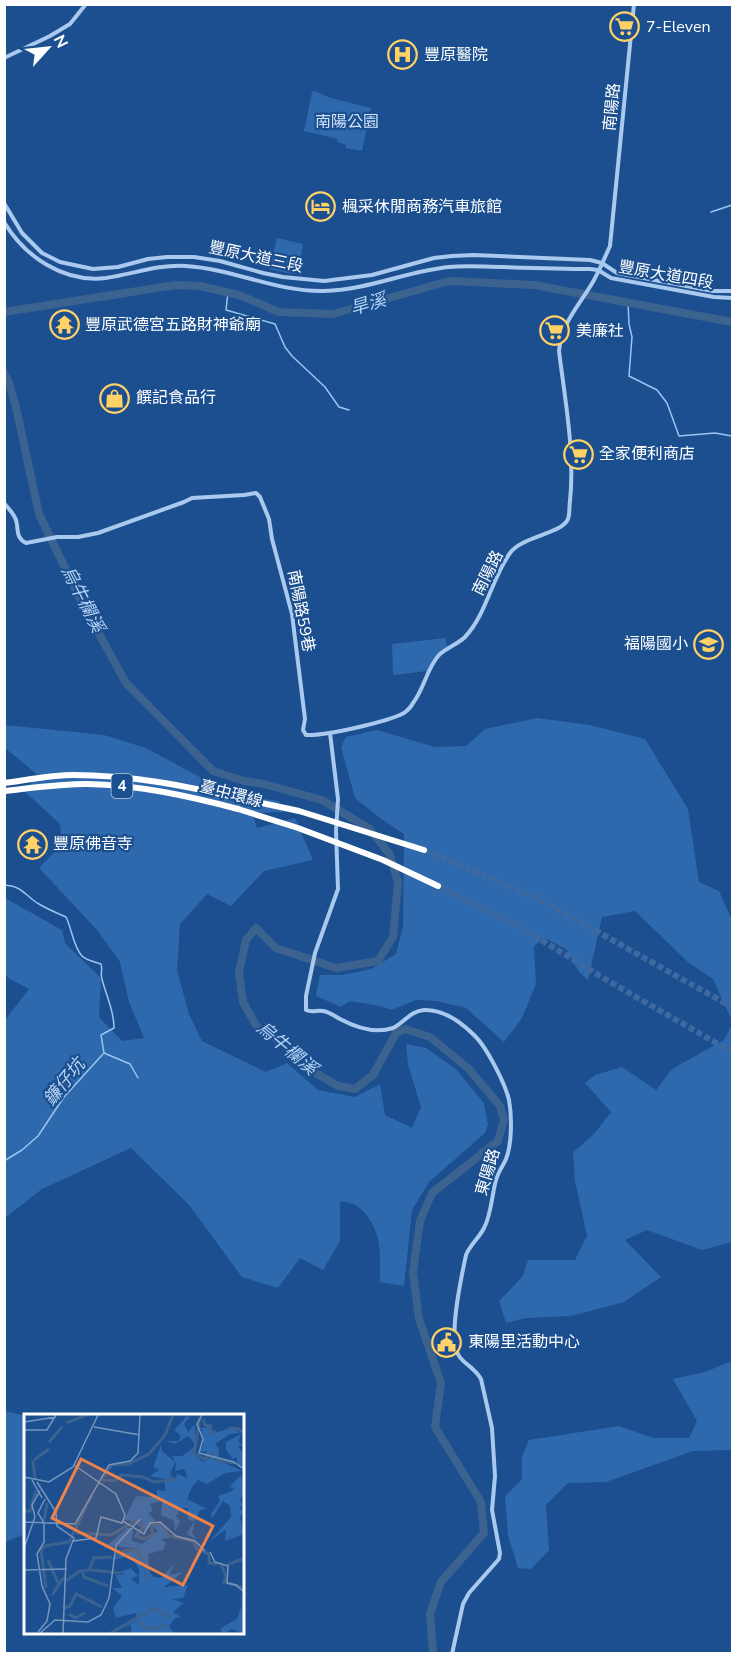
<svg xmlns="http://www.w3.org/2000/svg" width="737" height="1658" viewBox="0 0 737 1658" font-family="'Nunito Sans','Noto Sans TC',sans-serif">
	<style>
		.green { fill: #2e69ad }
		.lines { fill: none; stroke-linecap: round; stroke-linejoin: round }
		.stream { stroke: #9cc4f0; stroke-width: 1.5 }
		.river { stroke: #3c6290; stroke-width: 8 }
		.motorway-tunnel { stroke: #3d69a0; stroke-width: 6; stroke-dasharray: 6 3; stroke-linecap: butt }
		.tertiary { stroke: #a9c9ee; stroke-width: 4 }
		.motorway { stroke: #fff; stroke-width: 6 }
		.motorway-bridge { stroke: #fff; stroke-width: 6 }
		.labels { text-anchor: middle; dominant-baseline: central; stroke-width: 4.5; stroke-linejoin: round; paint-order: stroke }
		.shield { fill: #1b4f8f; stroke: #bbcadd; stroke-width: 1.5 }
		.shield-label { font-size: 15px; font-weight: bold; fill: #fff }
		.poi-label { font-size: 16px; fill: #fff; stroke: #1b4f8f; text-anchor: start }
		.street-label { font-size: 16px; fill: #fff; stroke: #1b4f8f }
		.park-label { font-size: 16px; fill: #cfe3fa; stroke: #1b4f8f }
		.water-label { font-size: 18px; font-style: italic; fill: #b5d3f5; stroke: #1b4f8f }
		.inset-river { fill: none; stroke: #3c6290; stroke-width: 3 }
		.inset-road { fill: none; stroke: #7695bc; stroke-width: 1.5 }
		.view { fill: #ee8249; fill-opacity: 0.15; stroke: #ee8249; stroke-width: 3 }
		.inset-edge { fill: none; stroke: #fff; stroke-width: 3 }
	</style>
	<rect width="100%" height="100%" fill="#1b4f8f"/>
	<g class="green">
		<path d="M 314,91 L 331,98 L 371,108 L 362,151 L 346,148 L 346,145 L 337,142 L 338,139 L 304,131 L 312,92 Z"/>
		<path d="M 277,238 L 303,244 L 298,273 L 292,274 L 269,269 Z"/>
		<path d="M 445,638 L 447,646 L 439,652 L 427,671 L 393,675 L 392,644 Z"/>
		<path d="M 537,718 L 590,725 L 645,739 L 688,809 L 699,882 L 719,891 L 732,920 L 732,1021 L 713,979 L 689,963 L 635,911 L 602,917 L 588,980 L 579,972 L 566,949 L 545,938 L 534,946 L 536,984 L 522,1018 L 504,1042 L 466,1008 L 437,1001 L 416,1000 L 392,1010 L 375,1005 L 350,1001 L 341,1007 L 316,996 L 320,975 L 343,975 L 371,969 L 396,954 L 403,927 L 404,834 L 380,818 L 355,798 L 341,747 L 346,737 L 377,730 L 435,747 L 466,746 L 485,729 Z"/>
		<path d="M 5,725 L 104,735 L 146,748 L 233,795 L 279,801 L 283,812 L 252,813 L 257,828 L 295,818 L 313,860 L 264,871 L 231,906 L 207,894 L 180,924 L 177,970 L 189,1014 L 202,1041 L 266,1072 L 287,1063 L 318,1090 L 355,1097 L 380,1084 L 385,1115 L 412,1128 L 421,1107 L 408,1065 L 406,1044 L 426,1048 L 456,1069 L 484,1103 L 488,1124 L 485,1133 L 429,1182 L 412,1210 L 404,1286 L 380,1282 C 380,1270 381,1251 378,1239 C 374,1222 360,1200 340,1202 L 340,1241 L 323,1270 L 300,1258 L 278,1288 L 242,1277 L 189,1205 L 131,1148 L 42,1189 L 5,1218 L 5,1020 L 29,989 L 8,978 L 5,974 L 5,898 L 62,930 L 65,943 L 101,978 L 99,1017 L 122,1041 L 144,1038 L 129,1002 L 120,962 L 96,929 L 39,868 L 62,844 L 60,824 L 23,790 L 39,776 L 5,748 Z"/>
		<path d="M 732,1024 L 732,1242 L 702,1250 L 647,1230 L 625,1240 L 661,1277 L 624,1302 L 571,1316 L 526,1318 L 506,1323 L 499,1301 L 523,1276 L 528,1260 L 575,1260 L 587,1236 L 575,1181 L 573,1152 L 594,1134 L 611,1112 L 585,1083 L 595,1075 L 622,1067 L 656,1090 L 672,1069 L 724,1040 Z"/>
		<path d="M 732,1361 L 732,1450 L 693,1451 L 606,1482 L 568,1483 L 546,1505 L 549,1550 L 531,1569 L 518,1568 L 508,1535 L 505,1496 L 522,1479 L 522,1456 L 529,1440 L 619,1426 L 653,1438 L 689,1438 L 697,1421 L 673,1379 L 705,1372 Z"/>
		<path d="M 5,1411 L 26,1416 L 25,1537 L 22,1535 L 5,1542 Z"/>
	</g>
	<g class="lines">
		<g class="stream">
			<path d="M 711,212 L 732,205"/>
			<path d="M 228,292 L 226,310 L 275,324 L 285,347 L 292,356 L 325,387 L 339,407 L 349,410"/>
			<path d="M 628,302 L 629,324 L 632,337 L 629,376 L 657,390 L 667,403 L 679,436 L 715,433 L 732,436"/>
			<path d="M 4,885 C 23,886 25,896 39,904 C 47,909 57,913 66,917 C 72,929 73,946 82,956 C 86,960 95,962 101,964 C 103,970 100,973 102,979 C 106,996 114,1009 114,1028 L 101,1035 L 104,1053"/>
			<path d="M 104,1053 L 130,1064 L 138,1078"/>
			<path d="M 4,1161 L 22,1150 L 38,1136 L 64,1097 L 103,1054"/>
		</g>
		<g class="river">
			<path d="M 4,312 L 176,285 L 200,286 L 239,295 L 279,312 L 333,314 L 449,281 L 534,285 L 732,322"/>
			<path d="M 4,373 L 9,383 L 16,407 L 39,514 L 82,603 L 126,683 L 213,771 L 244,781 L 264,784 L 322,800 L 370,829 L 390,855 L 398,882 L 393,937 L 378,961 L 336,968 L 276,948 L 256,928 L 246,940 L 239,973 L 243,1002 L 257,1027 L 285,1045 L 312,1071 L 338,1086 L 355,1089 L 373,1075 L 396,1033 L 405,1029 L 430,1037 L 468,1068 L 500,1106 L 504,1120 L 498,1141 L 432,1193 L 420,1221 L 413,1272 L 419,1319 L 441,1383 L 435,1427 L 481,1502 L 484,1533 L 441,1582 L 430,1614 L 433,1654"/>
		</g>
		<g class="motorway-tunnel">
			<path d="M 424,850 L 537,898 L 732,1007"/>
			<path d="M 438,886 L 518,926 L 605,979 L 732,1052"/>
		</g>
		<g class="tertiary">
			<path d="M 4,58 L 50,36 L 70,24 L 86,4"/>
			<path d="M 4,203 L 22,233 L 42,253 L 60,262 L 93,269 L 118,267 L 148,259 L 167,257 L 194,257 L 220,261 L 263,273 L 283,277 L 324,281 L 372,275 L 434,258 L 452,256 L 474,255 L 590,260 L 602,263 L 617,273 L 713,291 L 732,291"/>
			<path d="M 4,222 C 25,257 64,283 106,278 C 133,274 159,264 186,266 C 234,269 276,292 324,291 C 368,290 407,271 449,267 C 467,265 485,267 503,267 C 532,268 561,269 590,269 L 598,270 L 611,278 L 714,297 L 732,298"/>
			<path d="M 4,503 C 9,509 14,514 16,520 C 19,530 15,537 26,543 L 57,537 L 78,537 L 98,533 L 184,502 L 192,498 L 244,495 L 256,493 L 260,497 L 269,519 L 272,539 L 292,614 L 305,719 L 303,730 L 306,735 C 325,736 387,722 404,713 C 408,710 411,707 413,703 C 424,689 427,668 439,655 C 446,648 458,644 465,637 C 486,615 492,578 510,553 C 522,536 562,534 568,519 C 570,514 569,506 570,501 C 575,452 565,400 559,351 C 562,321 580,305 594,280 C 600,269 605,257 610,246 L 634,4"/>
			<path d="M 330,733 L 338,799 L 336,831 L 338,889 L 315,953 L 306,996 L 306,1010 C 312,1013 316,1010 323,1011 C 329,1012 335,1016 340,1019 C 355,1027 375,1034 393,1028 C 404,1023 410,1011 424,1010 C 443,1009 462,1023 475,1036 C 487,1048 505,1083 509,1100 C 512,1116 512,1144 506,1159 C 503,1166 498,1172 496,1180 C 492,1194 491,1216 484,1228 C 479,1238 470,1245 466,1255 C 462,1274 447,1340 459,1356 C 465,1365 474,1367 481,1379 L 492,1428 L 495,1476 L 492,1510 L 500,1553 L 499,1559 L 469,1593 L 463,1604 L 452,1654"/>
		</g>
		<g class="motorway">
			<path d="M 4,783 C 27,780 50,775 74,775 C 128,775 181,785 234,797"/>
			<path d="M 4,791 C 32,788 59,784 87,784 C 139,785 189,796 238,809"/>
		</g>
		<g class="motorway-bridge">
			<path d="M 234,797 L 299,811 L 424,850"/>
			<path d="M 238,809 L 298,828 L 383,860 L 438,886"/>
		</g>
	</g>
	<defs>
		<symbol id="supermarket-ring" viewBox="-11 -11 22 22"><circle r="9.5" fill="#1b4f8f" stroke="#ffd166" stroke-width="1.5"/><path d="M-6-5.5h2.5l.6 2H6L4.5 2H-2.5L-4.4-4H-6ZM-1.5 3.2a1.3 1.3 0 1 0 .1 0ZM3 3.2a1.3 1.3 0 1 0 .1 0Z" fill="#ffd166"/></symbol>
		<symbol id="hospital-ring" viewBox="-11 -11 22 22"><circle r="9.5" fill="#1b4f8f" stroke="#ffd166" stroke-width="1.5"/><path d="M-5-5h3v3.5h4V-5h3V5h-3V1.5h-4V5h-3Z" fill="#ffd166"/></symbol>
		<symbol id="hotel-ring" viewBox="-11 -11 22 22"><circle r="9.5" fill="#1b4f8f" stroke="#ffd166" stroke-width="1.5"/><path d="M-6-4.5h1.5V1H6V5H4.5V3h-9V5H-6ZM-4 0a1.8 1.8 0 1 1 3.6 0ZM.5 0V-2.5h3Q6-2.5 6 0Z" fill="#ffd166"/></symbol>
		<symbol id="temple-ring" viewBox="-11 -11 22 22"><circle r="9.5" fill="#1b4f8f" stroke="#ffd166" stroke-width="1.5"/><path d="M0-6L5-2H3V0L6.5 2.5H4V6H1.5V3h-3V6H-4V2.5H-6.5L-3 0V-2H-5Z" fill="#ffd166"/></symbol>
		<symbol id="shop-ring" viewBox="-11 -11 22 22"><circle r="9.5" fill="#1b4f8f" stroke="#ffd166" stroke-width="1.5"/><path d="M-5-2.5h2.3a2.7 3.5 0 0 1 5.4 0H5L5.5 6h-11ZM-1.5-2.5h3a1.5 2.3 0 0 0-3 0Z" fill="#ffd166"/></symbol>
		<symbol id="school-ring" viewBox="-11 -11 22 22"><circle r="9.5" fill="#1b4f8f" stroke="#ffd166" stroke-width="1.5"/><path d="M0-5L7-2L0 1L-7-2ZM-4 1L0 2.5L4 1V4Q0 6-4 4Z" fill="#ffd166"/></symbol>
		<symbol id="civic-ring" viewBox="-11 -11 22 22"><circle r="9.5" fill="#1b4f8f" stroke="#ffd166" stroke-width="1.5"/><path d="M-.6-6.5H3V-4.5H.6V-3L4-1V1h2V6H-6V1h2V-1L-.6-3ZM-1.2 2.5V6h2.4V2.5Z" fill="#ffd166"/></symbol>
	</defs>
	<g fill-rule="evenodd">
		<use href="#supermarket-ring" x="608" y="10" width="33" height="33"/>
		<use href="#hospital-ring" x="386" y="38" width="33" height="33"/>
		<use href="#hotel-ring" x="304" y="190" width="33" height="33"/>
		<use href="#temple-ring" x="48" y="308" width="33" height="33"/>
		<use href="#supermarket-ring" x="538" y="314" width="33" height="33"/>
		<use href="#shop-ring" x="98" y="382" width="33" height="33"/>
		<use href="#supermarket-ring" x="562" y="438" width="33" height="33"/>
		<use href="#school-ring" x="692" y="628" width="33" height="33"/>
		<use href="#temple-ring" x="16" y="828" width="33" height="33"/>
		<use href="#civic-ring" x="430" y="1326" width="33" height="33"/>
	</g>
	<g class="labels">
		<rect class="shield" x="111.5" y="774" width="21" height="24" rx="4.5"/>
		<g class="shield-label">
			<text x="122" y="786">4</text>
		</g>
		<g class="poi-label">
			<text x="646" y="27">7-Eleven</text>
			<text x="424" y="55">豐原醫院</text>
			<text x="342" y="207">楓采休閒商務汽車旅館</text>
			<text x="85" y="325">豐原武德宮五路財神爺廟</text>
			<text x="576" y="331">美廉社</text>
			<text x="136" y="398">饌記食品行</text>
			<text x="599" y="454">全家便利商店</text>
			<text x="688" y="644" text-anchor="end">福陽國小</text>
			<text x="53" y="844">豐原佛音寺</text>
			<text x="468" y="1342">東陽里活動中心</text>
		</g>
		<g class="street-label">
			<text transform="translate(612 107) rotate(-84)">南陽路</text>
			<text transform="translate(256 257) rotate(12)">豐原大道三段</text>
			<text transform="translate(666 275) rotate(10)">豐原大道四段</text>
			<text transform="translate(488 573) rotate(-63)">南陽路</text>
			<text transform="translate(301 611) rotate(79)">南陽路59巷</text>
			<text transform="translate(231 794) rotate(15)">臺中環線</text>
			<text transform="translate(488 1172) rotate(-73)">東陽路</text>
		</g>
		<g class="park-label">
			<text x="347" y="122">南陽公園</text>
		</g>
		<g class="water-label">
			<text transform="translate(368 304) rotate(-16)">旱溪</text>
			<text transform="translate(83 599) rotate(63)">烏牛欄溪</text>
			<text transform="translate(287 1048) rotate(40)">烏牛欄溪</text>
			<text transform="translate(64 1082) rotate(-51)">鐮仔坑</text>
		</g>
	</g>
	<g transform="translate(24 1414)">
		<rect width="220" height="220" fill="#1b4f8f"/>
		<path d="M 163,2 L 173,6 L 166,3 L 160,10 L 164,18 L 171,10 L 171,30 L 164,22 L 151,30 L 142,27 L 154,27 L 157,22 L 150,16 ZM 186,13 L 187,20 L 207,14 L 216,19 L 206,20 L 191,30 L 195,35 L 194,44 L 181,40 L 183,37 L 176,38 L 179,31 L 178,16 L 175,14 ZM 217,20 L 214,28 L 220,31 L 214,32 L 220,41 L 220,55 L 213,49 L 213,43 L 209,45 L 202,36 L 202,28 ZM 137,31 L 138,37 L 151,48 L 145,63 L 148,59 L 147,63 L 152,64 L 153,60 L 164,64 L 160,55 L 151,57 L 152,49 L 148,42 L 158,42 L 170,33 L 170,40 L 179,48 L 188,43 L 218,57 L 201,59 L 183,70 L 174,66 L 168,73 L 163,85 L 183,95 L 176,96 L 171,107 L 168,119 L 173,126 L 163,120 L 170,107 L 164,106 L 164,94 L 157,94 L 152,102 L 156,107 L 151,117 L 150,107 L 137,101 L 138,87 L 126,90 L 129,97 L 124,99 L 131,106 L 120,119 L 118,109 L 100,106 L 112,82 L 133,83 L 133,76 L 141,77 L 141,65 L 126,62 L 135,56 L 129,53 ZM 217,61 L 221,77 L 216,86 L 220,92 L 215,93 L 220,98 L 216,103 L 220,120 L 201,127 L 202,115 L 185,128 L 207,103 L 206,92 L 199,87 L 188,105 L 187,100 L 196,87 L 194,82 L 208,77 L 210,74 L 205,73 ZM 137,111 L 146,124 L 137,125 L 142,129 L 139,136 L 124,140 L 125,156 L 129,163 L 137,164 L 151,149 L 145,161 L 159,158 L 140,173 L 164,171 L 159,184 L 148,185 L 160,189 L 149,198 L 157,203 L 151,204 L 145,212 L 150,220 L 107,220 L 107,211 L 99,214 L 113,206 L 112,199 L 92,204 L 89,194 L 98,182 L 88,174 L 98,174 L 91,161 L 100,161 L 97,158 L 107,154 L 114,162 L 107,165 L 115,171 L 115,155 L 107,142 L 86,146 L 93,140 L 116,135 L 91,132 L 79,135 L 103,114 L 109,114 L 108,127 L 118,130 L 134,117 L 128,112 ZM 216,177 L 220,191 L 220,220 L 208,215 L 199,220 L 196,216 L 200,212 L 213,205 L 218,191 Z" fill="#2e69ad"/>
		<path class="inset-river" d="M 176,3 L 170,39 L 180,45 L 188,41 L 192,46 L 211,49M 179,5 L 181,11 L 187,12 L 186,18 L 192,18M 42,9 L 63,1M 204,14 L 215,15 L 221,21M 25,28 L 38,13M 10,46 L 25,35M 9,47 L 11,65M 78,64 L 88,51 L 104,50 L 125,40 L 141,21 L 149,1M 78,66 L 90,67 L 98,61 L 119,63 L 130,68 L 153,65M 0,97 L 6,97 L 12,77M 20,107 L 23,89M 52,119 L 87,121 L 111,107 L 119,113 L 112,122 L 120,125 L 129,120 L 127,112 L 137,109 L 145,122 L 169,127 L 173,135 L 185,140 L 185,149 L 197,150 L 202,162 L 200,168 L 221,174M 92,142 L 103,136 L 114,136 L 124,167M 24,146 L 34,169M 203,151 L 221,144M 67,156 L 97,159M 59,159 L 60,163 L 84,172M 42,167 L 54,158 L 65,156 L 70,144 L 88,143M 22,174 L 17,136 L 21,132 L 45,128 L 68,81M 28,181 L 40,163M 40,194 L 46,192 L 52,180 L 78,193M 45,200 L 51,204 L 61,199M 114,207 L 123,215 L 144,212M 85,220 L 130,194 L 147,204"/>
		<path class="inset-road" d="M 178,1 L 173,10 L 179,25 L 175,39 L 210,48 L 221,56M 0,8 L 32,3M 70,13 L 116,21M 0,16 L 23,16 L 32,1M 0,63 L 25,68 L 49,53 L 74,1M 8,66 L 18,84M 13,68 L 32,98 L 33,112 L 50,124 L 42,145 L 39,220M 99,107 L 120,120 L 126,109 L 136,108 L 152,122 L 171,127 L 181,137M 0,108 L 51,110 L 85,51 L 106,47 L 114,39 L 116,1M 20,109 L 14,99 L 21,85M 49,127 L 72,124 L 77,103 L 98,109 L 101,101 L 92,80 L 50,51M 0,134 L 11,103 L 8,91 L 16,77M 186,138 L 191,148 L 204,152 L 203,169 L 212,171 L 221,179M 0,156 L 43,155M 14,218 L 23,207 L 26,190 L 18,172 L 13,140 L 20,128 L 20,109M 15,220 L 31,206 L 64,208 L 77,201 L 85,184 L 92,131 L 116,105"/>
		<path class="view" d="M 57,45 L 189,112 L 159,171 L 28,104 Z"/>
		<rect width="220" height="220" class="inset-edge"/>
	</g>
	<rect width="737" height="1658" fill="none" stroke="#ffffff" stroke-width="12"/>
	<g transform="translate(48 48) rotate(63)" stroke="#1b4f8f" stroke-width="4.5" paint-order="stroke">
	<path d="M0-4.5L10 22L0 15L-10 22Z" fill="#ffffff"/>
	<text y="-9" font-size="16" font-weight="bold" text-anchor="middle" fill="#ffffff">N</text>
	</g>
</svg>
